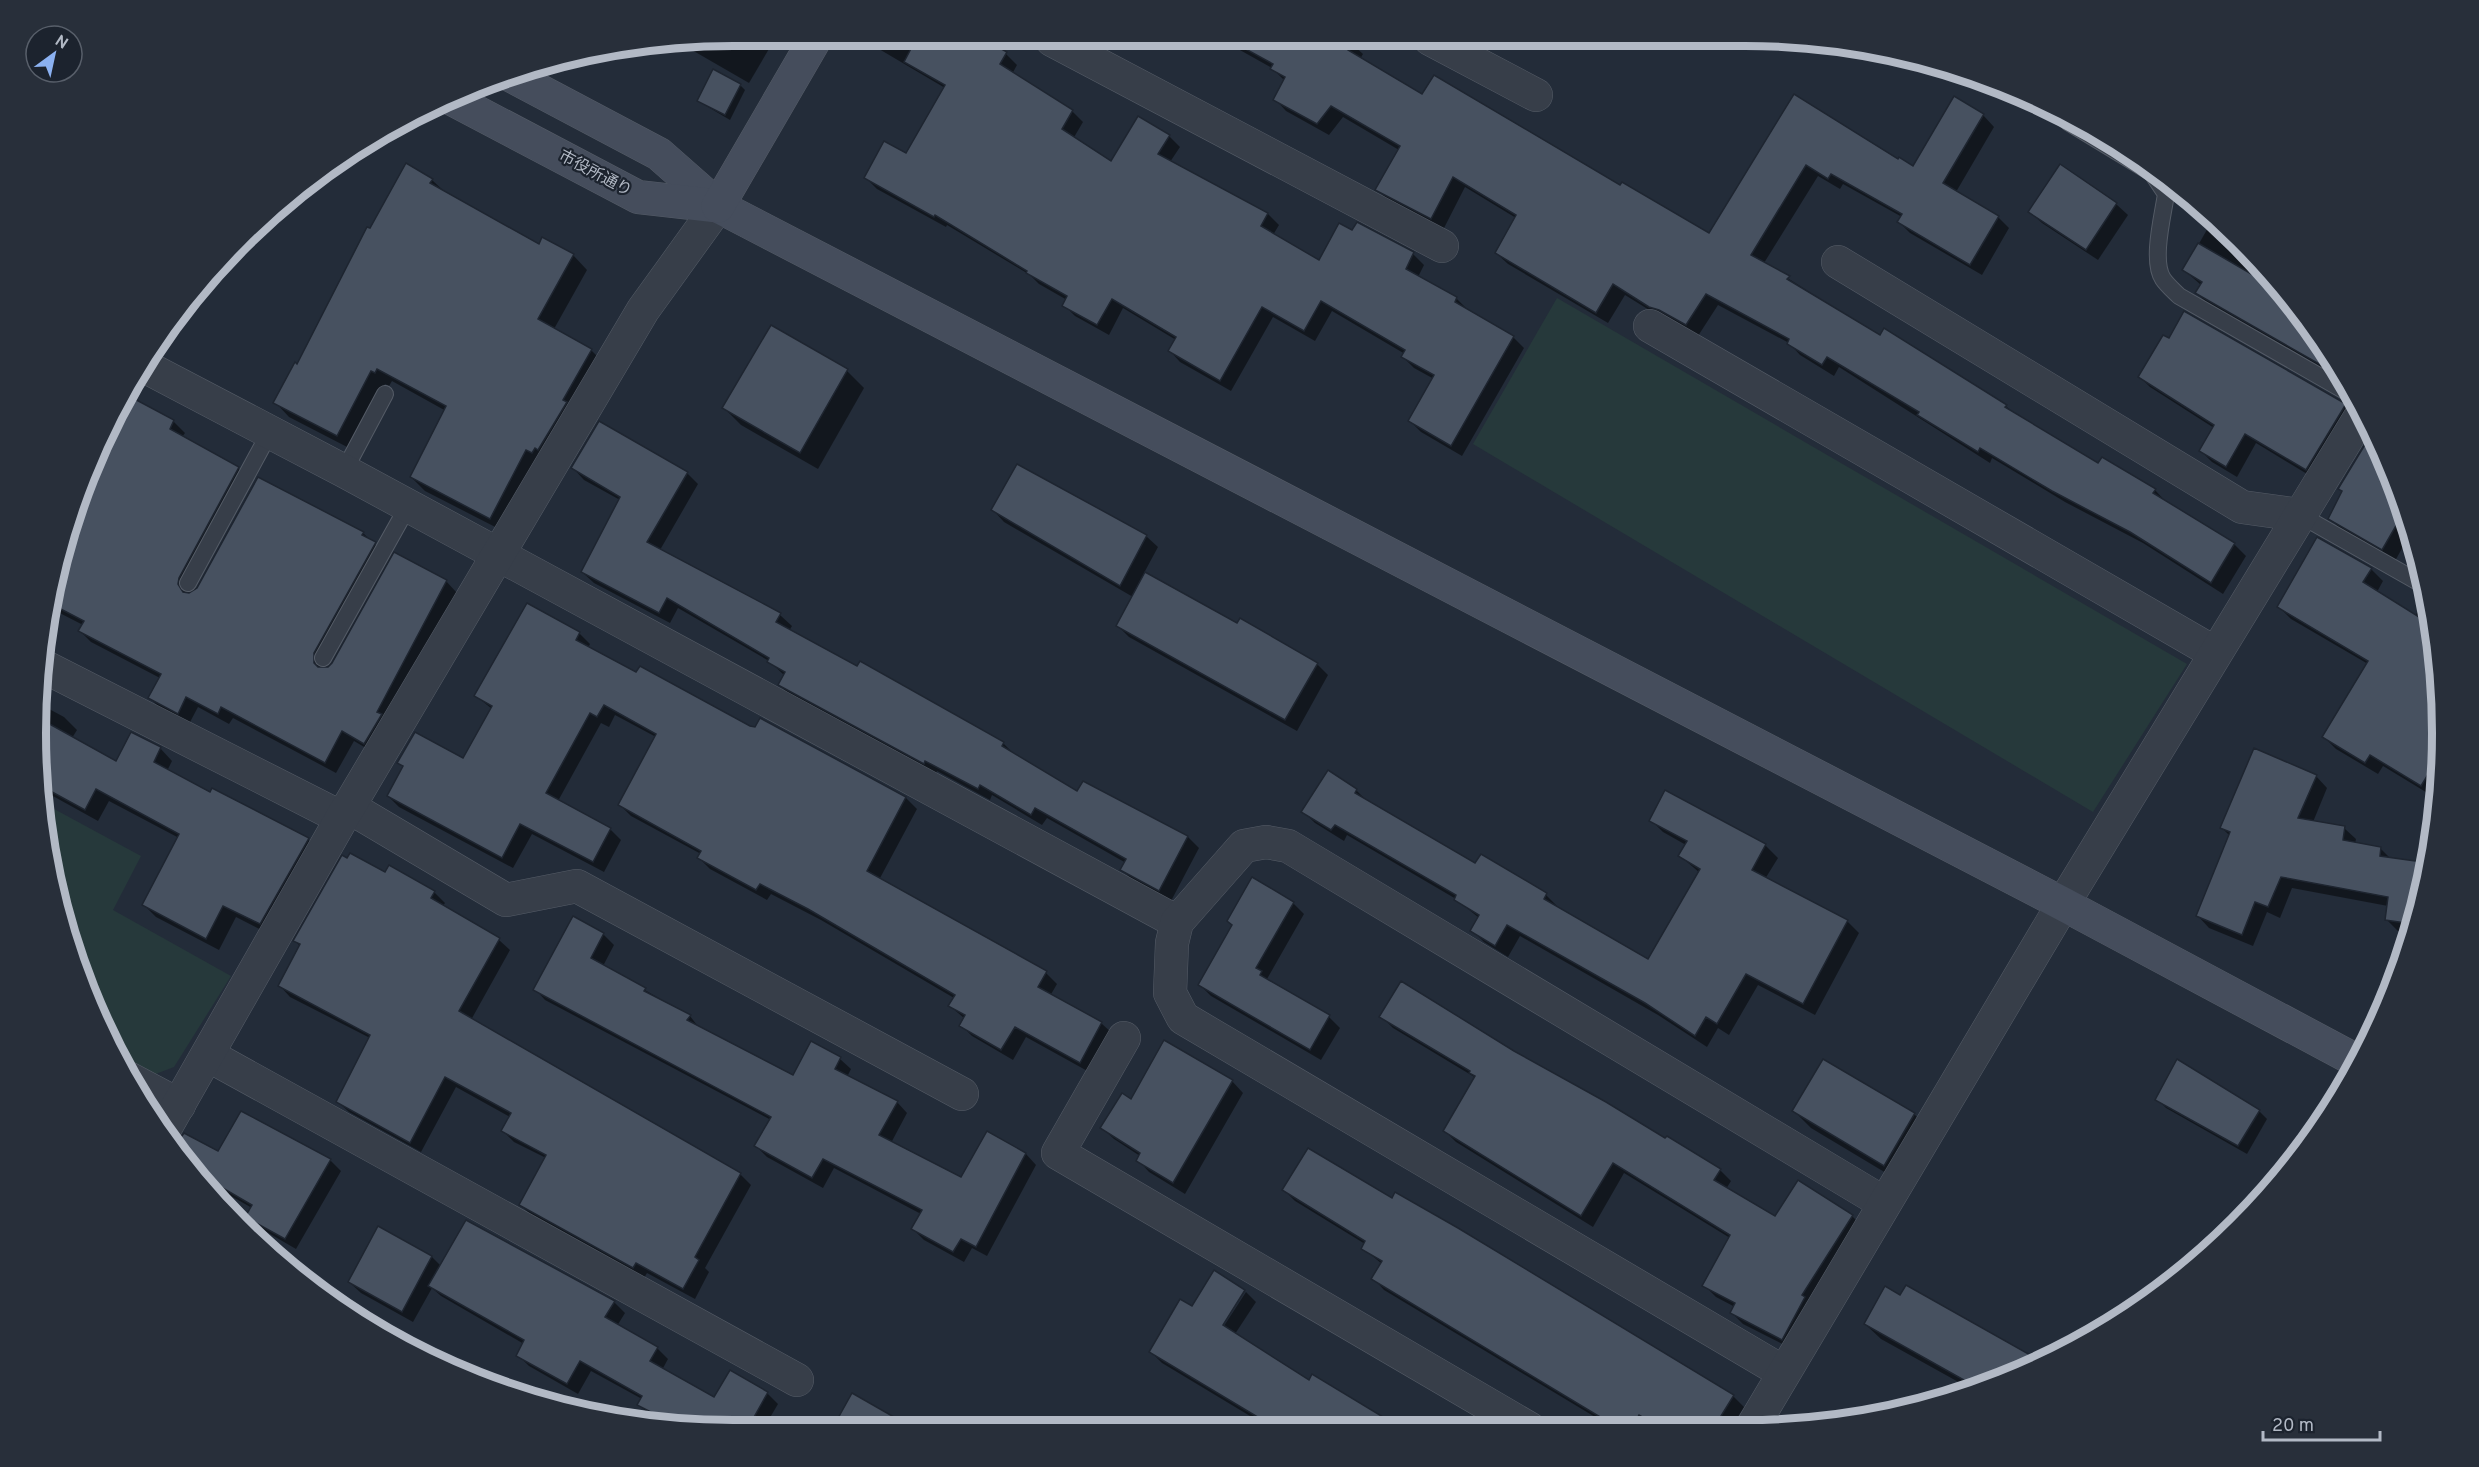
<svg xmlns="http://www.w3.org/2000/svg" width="2479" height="1467" viewBox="0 0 2479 1467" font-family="Overpass,'Noto Sans JP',sans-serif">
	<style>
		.green { fill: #26393b }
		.shadow { fill: #0007 }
		.building { fill: #475160; stroke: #1e2530; stroke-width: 1.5 }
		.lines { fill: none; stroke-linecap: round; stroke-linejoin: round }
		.lane-casing { stroke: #555c67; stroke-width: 18 }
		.street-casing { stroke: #555c67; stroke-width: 34 }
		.secondary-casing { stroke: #555c67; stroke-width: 34 }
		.lane { stroke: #373e49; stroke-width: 16 }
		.street { stroke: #373e49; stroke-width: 33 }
		.secondary { stroke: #454d5c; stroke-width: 33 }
		.labels { text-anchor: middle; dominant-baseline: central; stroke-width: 4.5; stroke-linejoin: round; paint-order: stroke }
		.street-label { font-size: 16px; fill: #b2b9c5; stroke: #1c232e }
		.rim { fill: none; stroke: #b2b9c5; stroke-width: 8 }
	</style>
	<rect width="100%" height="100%" fill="#232c39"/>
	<g class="green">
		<path d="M 1557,298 L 2187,664 L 2093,812 L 1473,444 Z"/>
		<path d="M 43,803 L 141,856 L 113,910 L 231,976 L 174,1067 L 153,1075 L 118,1057 L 73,958 L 49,869 Z"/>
	</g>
	<g class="shadow">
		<path d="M 1347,39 L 1363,54 L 1360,59 L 1423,96 L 1621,187 L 1710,235 L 1794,96 L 1898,161 L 1914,168 L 1983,115 L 1994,127 L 1956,192 L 1998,217 L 2009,228 L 1982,275 L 1910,233 L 1899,222 L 1902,217 L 1843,184 L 1840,189 L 1818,176 L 1764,263 L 1880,337 L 2006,406 L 2014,414 L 2099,466 L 2155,490 L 2166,502 L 2234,544 L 2246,556 L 2223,594 L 2143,543 L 2065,502 L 1992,458 L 1990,463 L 1839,367 L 1834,376 L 1800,355 L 1789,343 L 1718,305 L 1698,336 L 1662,318 L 1625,295 L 1608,323 L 1508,264 L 1496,253 L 1516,218 L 1465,187 L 1443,230 L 1389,201 L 1377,189 L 1399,150 L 1343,117 L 1329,135 L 1286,111 L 1275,99 L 1285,81 L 1272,68 L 1222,40 Z"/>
		<path d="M 870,41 L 984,41 L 1006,54 L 1017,65 L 1012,74 L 1072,111 L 1083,122 L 1073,139 L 1112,164 L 1169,136 L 1180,147 L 1170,162 L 1268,214 L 1279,225 L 1273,235 L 1319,262 L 1353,233 L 1357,224 L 1413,254 L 1424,265 L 1418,277 L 1456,298 L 1467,309 L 1513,337 L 1524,348 L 1462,456 L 1421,432 L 1410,421 L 1434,379 L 1414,368 L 1403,357 L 1405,354 L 1332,311 L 1315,341 L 1273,317 L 1231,391 L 1180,362 L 1170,351 L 1176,340 L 1123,308 L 1109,335 L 1075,316 L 1064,305 L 1067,300 L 1039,284 L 1030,275 L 947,225 L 946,227 L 877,189 L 866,178 L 906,155 L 945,88 L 879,49 Z"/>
		<path d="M 678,42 L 773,42 L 749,83 Z"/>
		<path d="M 740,85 L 745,90 L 730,120 L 698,101 Z"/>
		<path d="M 432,180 L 446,193 L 540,246 L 573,255 L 587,270 L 554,329 L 591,350 L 605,364 L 505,532 L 425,491 L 411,477 L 446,411 L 392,381 L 389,386 L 385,384 L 351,449 L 289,417 L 275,402 L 298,366 L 371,230 Z"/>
		<path d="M 2116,204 L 2128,215 L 2098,260 L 2042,223 L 2030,212 Z"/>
		<path d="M 2213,219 L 2239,241 L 2326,346 L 2345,383 L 2209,305 L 2197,293 L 2201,285 L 2184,270 Z"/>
		<path d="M 2185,313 L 2345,405 L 2356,416 L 2317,480 L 2256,443 L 2237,477 L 2212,462 L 2201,451 L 2214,428 L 2150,387 L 2140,377 L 2169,341 Z"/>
		<path d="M 772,327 L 847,371 L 864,388 L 818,469 L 741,425 L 724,408 Z"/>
		<path d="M 128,397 L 173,421 L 185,433 L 182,437 L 238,468 L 250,479 L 188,595 L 363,533 L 386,555 L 324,669 L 328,669 L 446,581 L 457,593 L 376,754 L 354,741 L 336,773 L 233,718 L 229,724 L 198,707 L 189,724 L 161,709 L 150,698 L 160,678 L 91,642 L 80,631 L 83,625 L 50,608 L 73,510 Z"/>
		<path d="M 2373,435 L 2390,467 L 2410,534 L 2395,561 L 2342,531 L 2330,518 Z"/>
		<path d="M 573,468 L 687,473 L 698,484 L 660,550 L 780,615 L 792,626 L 789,631 L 1003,743 L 1014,754 L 1078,793 L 1084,783 L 1188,837 L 1199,848 L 1171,901 L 1134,881 L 1122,870 L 1126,863 L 1047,818 L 1042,825 L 992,795 L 990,800 L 937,771 L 936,774 L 791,696 L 780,685 L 785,676 L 769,661 L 678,608 L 670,623 L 594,583 L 582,572 L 620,500 L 584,480 Z"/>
		<path d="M 993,510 L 1146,536 L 1158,547 L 1144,573 L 1238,625 L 1317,664 L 1328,675 L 1297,731 L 1129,637 L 1117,625 L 1133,597 L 1004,522 Z"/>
		<path d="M 2371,569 L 2383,581 L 2377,592 L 2415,616 L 2426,598 L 2430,598 L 2443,734 L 2437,791 L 2434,797 L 2383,766 L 2378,774 L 2336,749 L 2324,737 L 2368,664 L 2291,619 L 2279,607 Z"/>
		<path d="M 579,633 L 590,644 L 588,648 L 637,674 L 755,729 L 761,720 L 906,798 L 917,809 L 879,880 L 1046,973 L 1057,984 L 1050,996 L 1101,1023 L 1113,1034 L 1091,1073 L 1026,1037 L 1013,1060 L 972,1036 L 961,1025 L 965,1019 L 950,1006 L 954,998 L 821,920 L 771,894 L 767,900 L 710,869 L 699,858 L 701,854 L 631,816 L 620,805 L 656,737 L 615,715 L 609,727 L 601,723 L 558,801 L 610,829 L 621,840 L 604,872 L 532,834 L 513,868 L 399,807 L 388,796 L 404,768 L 399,762 L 463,760 L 492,709 L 476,696 Z"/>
		<path d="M 38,703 L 64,717 L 77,730 L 72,738 L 117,763 L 160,748 L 172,761 L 167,771 L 308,839 L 320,852 L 273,936 L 236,917 L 219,950 L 156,917 L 144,905 L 179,838 L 109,801 L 98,821 L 42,790 L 36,734 Z"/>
		<path d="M 2316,776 L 2327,788 L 2313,822 L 2344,828 L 2356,839 L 2355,844 L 2380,848 L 2391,859 L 2430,865 L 2410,933 L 2398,931 L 2386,919 L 2388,906 L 2292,888 L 2280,918 L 2267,912 L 2253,946 L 2209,928 L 2198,916 L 2230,836 L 2222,828 Z"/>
		<path d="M 1356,790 L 1368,802 L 1476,865 L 1482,856 L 1546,895 L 1558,907 L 1557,909 L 1649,961 L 1700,873 L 1680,856 L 1686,845 L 1663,832 L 1651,820 L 1665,792 L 1766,846 L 1778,858 L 1765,879 L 1847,921 L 1859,933 L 1815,1015 L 1758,985 L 1729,1035 L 1718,1028 L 1707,1047 L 1658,1015 L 1520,936 L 1508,957 L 1484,942 L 1472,930 L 1479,918 L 1456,899 L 1347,835 L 1344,841 L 1315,823 L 1303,811 Z"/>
		<path d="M 385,874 L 434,892 L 445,903 L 442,907 L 499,940 L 510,950 L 471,1020 L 740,1174 L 751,1185 L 705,1268 L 709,1272 L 695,1299 L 647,1273 L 644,1278 L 532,1216 L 521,1205 L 546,1158 L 514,1142 L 503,1131 L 510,1117 L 456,1087 L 421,1152 L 349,1112 L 338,1102 L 370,1038 L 290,997 L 280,986 L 300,946 L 295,941 Z"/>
		<path d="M 1293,903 L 1304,914 L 1267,979 L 1329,1017 L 1340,1028 L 1321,1060 L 1211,996 L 1200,985 Z"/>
		<path d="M 603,934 L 614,945 L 603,966 L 690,1016 L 700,1029 L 793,1077 L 840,1059 L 851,1069 L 847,1077 L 897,1102 L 907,1113 L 891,1143 L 962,1179 L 987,1133 L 1026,1154 L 1036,1165 L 987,1256 L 972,1248 L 964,1262 L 924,1240 L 913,1229 L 921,1214 L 834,1168 L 823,1188 L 767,1157 L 756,1146 L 771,1120 L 545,1000 L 535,989 Z"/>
		<path d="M 1381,1016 L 1513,1052 L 1720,1170 L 1731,1181 L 1726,1189 L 1775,1218 L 1852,1216 L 1863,1227 L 1794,1350 L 1743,1324 L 1732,1313 L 1735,1307 L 1716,1297 L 1704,1285 L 1730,1238 L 1624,1173 L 1593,1227 L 1456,1142 L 1445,1131 L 1476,1078 L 1393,1028 Z"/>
		<path d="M 1824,1061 L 1914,1114 L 1931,1131 L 1901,1182 L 1811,1128 L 1794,1111 Z"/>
		<path d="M 1232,1081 L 1243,1093 L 1185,1194 L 1149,1172 L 1138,1160 L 1140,1156 L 1114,1139 L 1102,1128 L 1131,1101 Z"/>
		<path d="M 2157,1099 L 2259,1111 L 2267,1119 L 2247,1154 L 2166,1108 Z"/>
		<path d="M 174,1149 L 330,1160 L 341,1171 L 296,1249 L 258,1227 L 247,1216 L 252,1208 L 196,1176 Z"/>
		<path d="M 1284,1190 L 1733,1396 L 1744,1407 L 1730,1429 L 1615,1429 L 1384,1290 L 1373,1278 L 1382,1264 L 1363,1248 L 1365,1244 L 1295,1201 Z"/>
		<path d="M 432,1257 L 441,1266 L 614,1302 L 625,1313 L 617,1326 L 657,1348 L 668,1359 L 662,1370 L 715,1399 L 767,1393 L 778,1404 L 768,1421 L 783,1429 L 688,1429 L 650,1422 L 652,1417 L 639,1405 L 642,1399 L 591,1371 L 578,1394 L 529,1366 L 518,1355 L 524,1344 L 441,1296 L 432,1288 L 413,1322 L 361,1293 L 349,1282 Z"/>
		<path d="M 1215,1272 L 1245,1291 L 1218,1331 L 1220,1332 L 1246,1292 L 1256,1302 L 1235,1334 L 1309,1382 L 1312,1376 L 1400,1429 L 1261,1429 L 1258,1426 L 1260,1422 L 1162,1363 L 1151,1352 L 1192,1308 Z"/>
		<path d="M 1906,1287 L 2037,1361 L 1971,1389 L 1881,1339 L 1865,1324 L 1900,1297 Z"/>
	</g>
	<g class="building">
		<path d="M 1354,39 L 1348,50 L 1422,94 L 1434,75 L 1620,185 L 1622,182 L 1709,233 L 1794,94 L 1898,159 L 1899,157 L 1913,166 L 1954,96 L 1984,114 L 1943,183 L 1999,216 L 1970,265 L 1897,222 L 1902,214 L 1831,174 L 1828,179 L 1806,165 L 1751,255 L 1790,276 L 1787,279 L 1880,335 L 1884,328 L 2007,405 L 2005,407 L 2098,463 L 2102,457 L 2156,489 L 2153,493 L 2235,543 L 2211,583 L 2130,532 L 2052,491 L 1980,448 L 1978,452 L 1917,415 L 1919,412 L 1827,357 L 1822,365 L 1787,344 L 1789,339 L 1706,294 L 1686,325 L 1659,310 L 1649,307 L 1613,284 L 1596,313 L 1495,253 L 1516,215 L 1453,177 L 1431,219 L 1375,190 L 1400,146 L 1331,106 L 1317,124 L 1273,100 L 1285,77 L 1270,69 L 1273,64 L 1229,40 Z"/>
		<path d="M 915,41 L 987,41 L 1007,52 L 1000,64 L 1073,110 L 1062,129 L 1111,161 L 1138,116 L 1170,135 L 1158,154 L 1268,213 L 1261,226 L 1319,260 L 1339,223 L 1352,230 L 1357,222 L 1414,252 L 1406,269 L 1457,297 L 1455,302 L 1514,336 L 1451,446 L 1408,421 L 1434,375 L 1401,357 L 1405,350 L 1321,301 L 1304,331 L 1262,307 L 1220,381 L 1168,351 L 1176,337 L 1112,299 L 1097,325 L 1062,306 L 1067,296 L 1026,273 L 1027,271 L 935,215 L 934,217 L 864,178 L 884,141 L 906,153 L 945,85 L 904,62 Z"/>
		<path d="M 713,69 L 741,84 L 725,115 L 697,101 Z"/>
		<path d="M 406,163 L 433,179 L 430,183 L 539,244 L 542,237 L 574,254 L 538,319 L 592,349 L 563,400 L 567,402 L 538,450 L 535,448 L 532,453 L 526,450 L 490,519 L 410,477 L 446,406 L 377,369 L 375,373 L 371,371 L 337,436 L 273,403 L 295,362 L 297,364 L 367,227 L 370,228 Z"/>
		<path d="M 2060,164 L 2117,203 L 2086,250 L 2028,212 Z"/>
		<path d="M 2198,243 L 2279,290 L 2326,346 L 2342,377 L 2195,293 L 2202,282 L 2182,270 Z"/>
		<path d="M 2184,311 L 2346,404 L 2306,470 L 2245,434 L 2226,467 L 2199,451 L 2214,425 L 2138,377 L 2163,335 L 2169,338 Z"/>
		<path d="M 771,325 L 848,369 L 800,453 L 722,408 Z"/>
		<path d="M 129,396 L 174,420 L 170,429 L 239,467 L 179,578 L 178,584 L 183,592 L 189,593 L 197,588 L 258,477 L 364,532 L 362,535 L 376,542 L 314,653 L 314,663 L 318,667 L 328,667 L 332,663 L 394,552 L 447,580 L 377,712 L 382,714 L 364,744 L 342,731 L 325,763 L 221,707 L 218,714 L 186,697 L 178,714 L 148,698 L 161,674 L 78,631 L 84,621 L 51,604 L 73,510 Z"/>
		<path d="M 599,421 L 688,472 L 647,542 L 781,613 L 776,622 L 857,666 L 860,661 L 1004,742 L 1002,746 L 1077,791 L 1083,781 L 1188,836 L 1159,891 L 1120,870 L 1126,859 L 1035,808 L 1031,815 L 980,785 L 978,789 L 925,761 L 924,764 L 778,685 L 785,672 L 767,662 L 769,658 L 667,598 L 659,613 L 581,572 L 620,497 L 571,468 Z"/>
		<path d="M 2372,433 L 2390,467 L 2404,512 L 2382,550 L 2328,519 L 2342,491 L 2338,489 Z"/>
		<path d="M 1017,464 L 1147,535 L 1120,586 L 991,510 Z"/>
		<path d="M 2317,537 L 2372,568 L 2363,582 L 2432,625 L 2443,735 L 2441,753 L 2421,786 L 2370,755 L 2365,763 L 2322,737 L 2368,661 L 2277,607 Z"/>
		<path d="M 1145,572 L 1237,623 L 1240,618 L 1318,663 L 1285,720 L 1116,626 Z"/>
		<path d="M 527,603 L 580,632 L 576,640 L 636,672 L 640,666 L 750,726 L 755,727 L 760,718 L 906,797 L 867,871 L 1047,971 L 1038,987 L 1102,1022 L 1080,1063 L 1015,1027 L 1001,1050 L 959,1026 L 965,1015 L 948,1006 L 955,995 L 808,909 L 760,884 L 756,890 L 697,858 L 701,851 L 618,805 L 656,734 L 604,705 L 597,717 L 590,713 L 546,793 L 611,828 L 593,862 L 520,824 L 502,858 L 387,796 L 403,766 L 397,763 L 415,732 L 463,758 L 492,706 L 474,696 Z"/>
		<path d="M 37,717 L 116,761 L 131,732 L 161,747 L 154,762 L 210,792 L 212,788 L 309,838 L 260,924 L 223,906 L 206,939 L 142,905 L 179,834 L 96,789 L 85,810 L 41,786 Z"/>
		<path d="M 2254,748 L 2317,775 L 2298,818 L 2345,826 L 2343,840 L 2381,847 L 2380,856 L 2430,863 L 2413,924 L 2385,920 L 2388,897 L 2281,877 L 2268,907 L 2255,902 L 2242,935 L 2196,916 L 2230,832 L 2220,828 Z"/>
		<path d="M 1328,770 L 1357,789 L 1355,793 L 1475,863 L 1481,854 L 1547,893 L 1544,899 L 1648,959 L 1700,869 L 1678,856 L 1687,841 L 1649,821 L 1665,790 L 1766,844 L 1752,870 L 1848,920 L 1803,1004 L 1746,974 L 1717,1024 L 1706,1017 L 1695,1036 L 1645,1003 L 1507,925 L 1495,946 L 1470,931 L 1479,915 L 1454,900 L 1456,895 L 1335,825 L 1331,830 L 1301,812 Z"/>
		<path d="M 350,853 L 385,872 L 389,865 L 435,891 L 431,898 L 500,938 L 459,1011 L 741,1173 L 695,1257 L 699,1260 L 683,1289 L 636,1263 L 633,1268 L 519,1205 L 546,1155 L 501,1131 L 511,1113 L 445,1077 L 410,1143 L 336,1102 L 370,1035 L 278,986 L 300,944 L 293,941 L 342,855 L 347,858 Z"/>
		<path d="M 1252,877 L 1294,902 L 1256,968 L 1262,971 L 1260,975 L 1330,1015 L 1310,1050 L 1198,985 L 1232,925 L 1227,921 Z"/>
		<path d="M 573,916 L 604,933 L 591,958 L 646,988 L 644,991 L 691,1015 L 687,1020 L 793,1075 L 811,1041 L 841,1057 L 835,1069 L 898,1101 L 879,1135 L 961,1177 L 987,1131 L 1026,1153 L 976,1247 L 961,1239 L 953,1252 L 911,1229 L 922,1210 L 823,1159 L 812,1178 L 754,1146 L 771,1117 L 533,990 Z"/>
		<path d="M 1401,981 L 1514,1051 L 1606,1102 L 1665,1138 L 1667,1136 L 1721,1169 L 1714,1180 L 1775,1216 L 1798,1180 L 1853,1215 L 1802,1295 L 1805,1297 L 1782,1340 L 1730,1313 L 1735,1303 L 1702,1286 L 1730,1235 L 1613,1163 L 1581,1216 L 1443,1131 L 1475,1076 L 1469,1073 L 1470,1071 L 1379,1017 Z"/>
		<path d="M 1164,1040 L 1233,1080 L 1173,1183 L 1136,1161 L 1140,1153 L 1100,1128 L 1122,1093 L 1131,1099 Z"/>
		<path d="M 1823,1059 L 1915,1113 L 1884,1166 L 1792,1111 Z"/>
		<path d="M 2177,1059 L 2260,1110 L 2238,1146 L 2155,1100 Z"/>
		<path d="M 241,1111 L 331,1159 L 285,1239 L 245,1217 L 252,1205 L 190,1169 L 173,1148 L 184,1133 L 218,1151 Z"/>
		<path d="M 1308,1148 L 1392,1198 L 1395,1192 L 1458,1228 L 1734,1395 L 1713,1429 L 1663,1429 L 1639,1415 L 1631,1429 L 1620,1429 L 1371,1279 L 1382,1261 L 1361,1249 L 1365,1241 L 1282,1190 Z"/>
		<path d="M 466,1220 L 615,1301 L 605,1317 L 658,1347 L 650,1361 L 714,1397 L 730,1370 L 768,1392 L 753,1419 L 772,1429 L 688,1429 L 648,1422 L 653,1413 L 637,1405 L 642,1396 L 580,1361 L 567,1384 L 516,1356 L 524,1340 L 428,1286 Z"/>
		<path d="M 378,1226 L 432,1256 L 402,1312 L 348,1282 Z"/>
		<path d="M 1214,1270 L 1245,1290 L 1223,1325 L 1309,1380 L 1312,1374 L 1403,1429 L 1254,1429 L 1261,1419 L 1149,1352 L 1180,1299 L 1192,1306 Z"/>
		<path d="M 1906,1285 L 2039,1360 L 1971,1389 L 1971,1384 L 1864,1324 L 1885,1286 L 1900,1295 Z"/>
		<path d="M 852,1393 L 915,1429 L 832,1429 Z"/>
	</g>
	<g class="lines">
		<defs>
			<g id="lane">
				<path d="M 2068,122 L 2152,173 L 2166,194 C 2163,215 2151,261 2163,279 C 2167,285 2174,291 2179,296 L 2352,395"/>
				<path d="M 344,471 L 385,394"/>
				<path d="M 2300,515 L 2427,587"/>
				<path d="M 188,583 L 270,432"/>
				<path d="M 323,658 L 408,506"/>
			</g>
			<g id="street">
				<path d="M 1430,39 L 1536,95"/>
				<path d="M 1052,40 L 1442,246"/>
				<path d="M 1838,262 L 2242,507 L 2300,515"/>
				<path d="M 1650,326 L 2215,653"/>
				<path d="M 144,366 L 344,471 L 1177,922"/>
				<path d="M 41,665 L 342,818"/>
				<path d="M 349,807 L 506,900 L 577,886 L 962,1094"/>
				<path d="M 1124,1038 L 1058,1153 L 1530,1429"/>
				<path d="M 208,1055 L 797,1380"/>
				<path d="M 128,1078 L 179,1105"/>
				<path d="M 163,1132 L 342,818 L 643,310 L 718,206"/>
				<path d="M 1783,1372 L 1183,1018 L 1170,993 L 1172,943 L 1177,922 L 1244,846 L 1266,842 L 1288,846 L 1884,1203"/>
				<path d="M 1751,1429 L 2063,904 L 2362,414"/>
			</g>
			<g id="secondary">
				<path d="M 508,74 L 659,154 L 718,206 L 2063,904 L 2357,1061"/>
				<path d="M 450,98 L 638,197 L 718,206"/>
				<path d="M 718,206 L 814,41"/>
			</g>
		</defs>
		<use href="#lane" class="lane-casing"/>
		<use href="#street" class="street-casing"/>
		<use href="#secondary" class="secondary-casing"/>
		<use href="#lane" class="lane"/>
		<use href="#street" class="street"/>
		<use href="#secondary" class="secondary"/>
	</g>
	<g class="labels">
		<g class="street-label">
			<text transform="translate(595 174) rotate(28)">市役所通り</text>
		</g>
	</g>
	<path d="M0 0H2479V1467H0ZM733 46H1745A687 687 0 0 1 2432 733V733A687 687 0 0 1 1745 1420H733A687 687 0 0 1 46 733V733A687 687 0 0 1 733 46Z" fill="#282f3a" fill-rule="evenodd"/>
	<path class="rim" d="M733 46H1745A687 687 0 0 1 2432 733V733A687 687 0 0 1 1745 1420H733A687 687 0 0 1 46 733V733A687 687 0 0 1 733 46Z"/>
	<g transform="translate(54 54) rotate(33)"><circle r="28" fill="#1c232e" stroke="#585f6a" stroke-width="1.5"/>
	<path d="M0-4.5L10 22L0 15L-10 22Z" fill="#8bb1f1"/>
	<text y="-9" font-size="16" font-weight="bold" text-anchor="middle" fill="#b2b9c5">N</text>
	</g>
	<path d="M2263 1431v9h117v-9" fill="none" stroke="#b2b9c5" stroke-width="3"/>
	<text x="2272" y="1431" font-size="18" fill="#b2b9c5" stroke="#1c232e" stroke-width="4.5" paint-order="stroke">20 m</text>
</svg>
